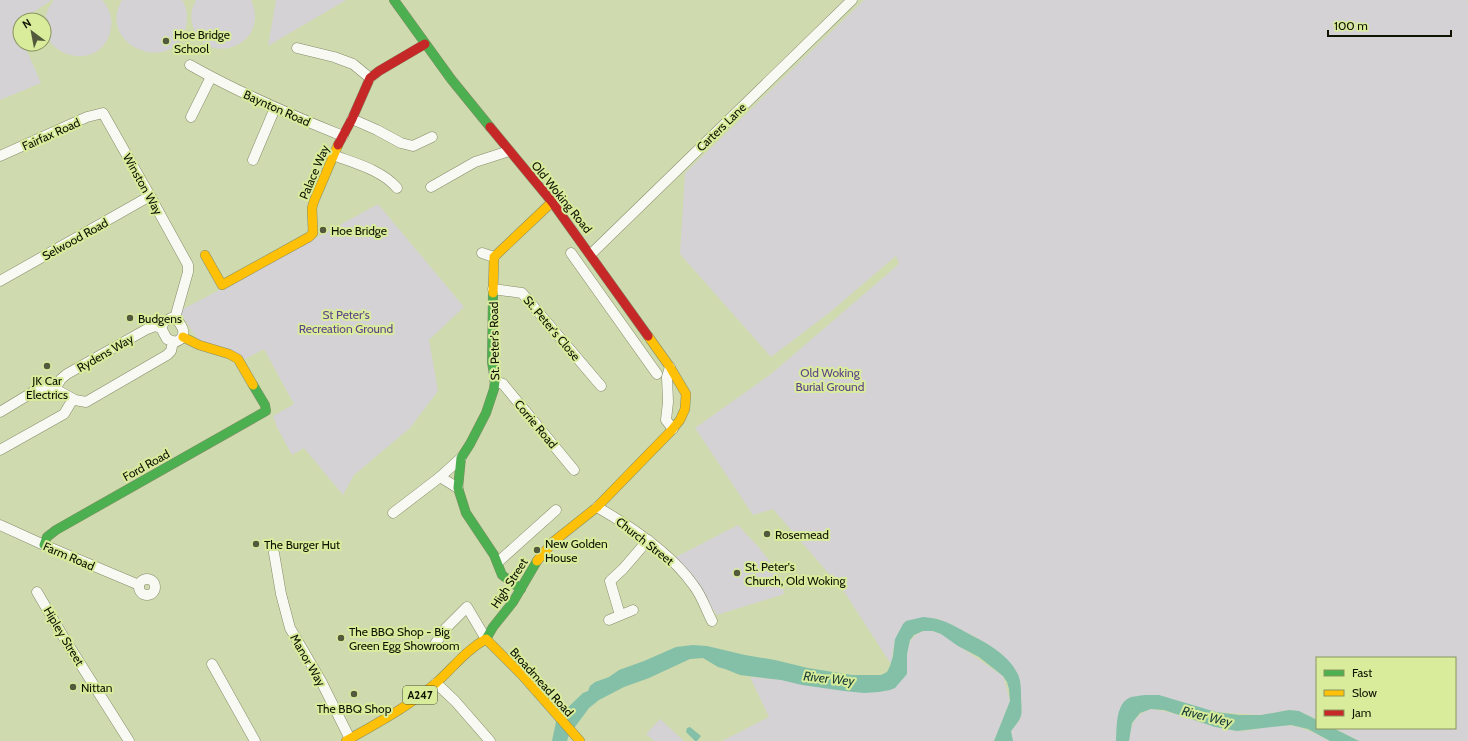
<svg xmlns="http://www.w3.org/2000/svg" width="1468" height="741" viewBox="0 0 1468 741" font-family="Cabin,sans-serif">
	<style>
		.green { fill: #d4d2d5 }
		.water { fill: #84c0a8 }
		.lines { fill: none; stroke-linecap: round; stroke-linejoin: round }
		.street-casing { stroke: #858c69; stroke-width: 11 }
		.fast-casing { stroke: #858c69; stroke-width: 10 }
		.slow-casing { stroke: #858c69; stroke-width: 10 }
		.jam-casing { stroke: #858c69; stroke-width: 10 }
		.street { stroke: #f8f9f3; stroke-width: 10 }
		.fast { stroke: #4caf50; stroke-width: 9 }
		.slow { stroke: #ffc107; stroke-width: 9 }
		.jam { stroke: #c62828; stroke-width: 9 }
		.poi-dot { fill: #52593d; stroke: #d9ec9c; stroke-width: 1.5 }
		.labels { text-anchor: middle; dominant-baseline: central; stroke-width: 4; stroke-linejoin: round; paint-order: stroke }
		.shield { fill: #d9ec9c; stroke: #4b542f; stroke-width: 1 }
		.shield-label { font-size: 11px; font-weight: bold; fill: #0e1300 }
		.poi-label { font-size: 12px; fill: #0e1300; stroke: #d9ec9c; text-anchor: start }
		.street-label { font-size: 12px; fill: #0e1300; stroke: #d9ec9c }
		.park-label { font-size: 12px; fill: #5e438a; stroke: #d9ec9c }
		.water-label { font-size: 13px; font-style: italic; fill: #183e37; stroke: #d9ec9c }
	</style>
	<rect width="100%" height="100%" fill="#cfdaae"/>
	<g class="green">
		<path d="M 0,0 L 52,0 L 15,24 L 20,35 L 20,44 L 24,44 L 41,83 L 0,100 Z"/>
		<path d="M 54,0 L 102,0 C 109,7 113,18 111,28 C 101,83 17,49 54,0 Z"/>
		<path d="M 122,0 L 182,0 C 188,9 188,19 185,30 C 170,76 96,45 122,0 Z"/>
		<path d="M 196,0 L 251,0 C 272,45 206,69 193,27 C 190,17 191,9 196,0 Z"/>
		<path d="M 276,0 L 346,0 L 268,46 Z"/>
		<path d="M 864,0 L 1467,0 L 1468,3 L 1468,741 L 1359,741 L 1334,728 L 1455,728 L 1455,658 L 1317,658 L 1317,719 L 1298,711 L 1289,710 L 1261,715 L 1216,712 L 1154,695 L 1118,720 L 1116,741 L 1012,741 L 1011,731 C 1023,715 1022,717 1021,697 C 1021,690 1021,683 1018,676 C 1006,647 962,631 936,618 L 895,639 L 891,664 L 843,590 L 773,509 L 753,515 L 695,428 L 771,374 L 899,264 L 896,256 L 829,313 L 771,357 L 680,254 L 685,173 Z"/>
		<path d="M 378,204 L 464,307 L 429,340 L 438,391 L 410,428 L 354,475 L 343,495 L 304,448 L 292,455 L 277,427 L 273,416 L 294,404 L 264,349 L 243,360 L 200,343 L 179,311 L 256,271 Z"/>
		<path d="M 738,525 C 757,546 779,565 784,594 L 717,615 L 676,557 Z"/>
		<path d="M 929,630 L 941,634 L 1003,676 L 1010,701 L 994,741 L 722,741 L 769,717 L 750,677 L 782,680 L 907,674 C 907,661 904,643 917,634 C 920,632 925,631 929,630 Z"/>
		<path d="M 1151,709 C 1180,712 1207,728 1237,731 C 1248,732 1259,728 1270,726 C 1294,722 1309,730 1330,741 L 1129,741 C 1132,722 1133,716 1151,709 Z"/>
		<path d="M 660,719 L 684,741 L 654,741 L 646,734 Z"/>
	</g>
	<g class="water">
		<path d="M 923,617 C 942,618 953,625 969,634 C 987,643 1011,656 1019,677 C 1021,683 1021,691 1021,698 C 1022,717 1023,716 1011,731 L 1013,741 L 994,741 L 1010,701 L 1009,689 L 1007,682 L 1003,676 L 979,657 L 958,646 L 941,634 L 933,631 L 923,631 L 914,635 L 910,640 L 907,654 L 907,674 L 895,688 L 890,690 L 879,692 L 864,693 L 844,691 L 802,685 L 781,680 L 740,675 L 725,669 L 718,667 L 703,658 L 690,659 L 649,678 L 624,687 L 599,700 L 589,708 L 569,735 L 567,741 L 552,741 L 556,722 L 561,714 L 583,693 L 588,691 L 590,686 L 595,682 L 609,677 L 619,670 L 644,661 L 676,647 L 693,645 L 707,646 L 745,655 L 775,660 L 808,668 L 852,675 L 881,675 L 887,672 L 890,666 L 893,656 L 895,639 L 903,624 L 906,621 Z"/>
		<path d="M 1145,695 L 1159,695 L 1216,712 L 1239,715 L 1261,715 L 1289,710 L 1299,711 L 1317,720 L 1317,728 L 1333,728 L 1359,741 L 1330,741 L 1308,729 L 1291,725 L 1237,731 L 1215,727 L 1164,710 L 1151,709 L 1140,713 L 1132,723 L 1129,741 L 1116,741 C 1117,729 1115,705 1129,698 C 1133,696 1140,696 1145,695 Z"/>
		<path d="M 690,727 L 701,736 L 697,741 L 695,741 L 686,732 L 687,728 Z"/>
	</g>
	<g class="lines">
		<defs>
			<g id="street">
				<path d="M 297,48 L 334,57 L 353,64 L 370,78"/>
				<path d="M 190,65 C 239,93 291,115 343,136"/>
				<path d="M 191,117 L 211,77"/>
				<path d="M 352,119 L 377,130 L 401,143 L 413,146 L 432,137"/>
				<path d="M 333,155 C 354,163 382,170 397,188"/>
				<path d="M 0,156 L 87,117 L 103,113 L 150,196 L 188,265 L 188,272 L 186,279 L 175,318"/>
				<path d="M 253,160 L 275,108"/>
				<path d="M 431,187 L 475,162 L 509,151"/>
				<path d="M 482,253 L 494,257"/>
				<path d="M 571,253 L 657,374"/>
				<path d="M 591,254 L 852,0"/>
				<path d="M 0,281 L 150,196"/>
				<path d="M 493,289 L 522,293 L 601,386"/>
				<path d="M 171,318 L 175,318 C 183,326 189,337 175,342 L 167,339 L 161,328 L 164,322 Z"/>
				<path d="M 670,367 L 667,377 L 668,402 L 666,420 L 673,429"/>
				<path d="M 495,381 L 503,384 L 574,470"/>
				<path d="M 55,389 L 61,379 L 67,374 L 147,329 L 155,326 L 161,328"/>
				<path d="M 0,412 L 38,389 L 55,389 L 75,400 L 86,402 L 167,355 L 171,351 L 173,342"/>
				<path d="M 0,450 L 64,414 L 73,399"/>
				<path d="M 440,477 L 458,488"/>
				<path d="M 597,507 C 630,526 672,554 694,586 C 702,596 706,610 712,621"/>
				<path d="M 393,513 L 440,477 L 461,458"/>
				<path d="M 0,525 L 44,545 L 139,585"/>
				<path d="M 274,553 L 281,594 L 290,628 L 321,681 L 350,739"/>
				<path d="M 498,562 L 556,510"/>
				<circle cx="147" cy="587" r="8"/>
				<path d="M 37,592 L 64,638 L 129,741"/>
				<path d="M 620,615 L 610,581 L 623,569 L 648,540"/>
				<path d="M 609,620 L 633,610"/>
				<path d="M 435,644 L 445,629 L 467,607 L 486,639"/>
				<path d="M 212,664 L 255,741"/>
				<path d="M 436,683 L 455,701 L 490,741"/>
			</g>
			<g id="fast">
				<path d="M 394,0 L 451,79 L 490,127"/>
				<path d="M 493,293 L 492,362 L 495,381 L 494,389 L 486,413 L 470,444 L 461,458 L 458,488 L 466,513 L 494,555 L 502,575 L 521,589"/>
				<path d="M 44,545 L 47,537 L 56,530 L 266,411 L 265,405 L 253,385"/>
				<path d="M 486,639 L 493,627 L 513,602 L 537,561"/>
			</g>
			<g id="slow">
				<path d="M 205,255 L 222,285 L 309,237 L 313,233 L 312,208 L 314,201 L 338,145"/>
				<path d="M 493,293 L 494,257 L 552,202"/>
				<path d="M 183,337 L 199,345 L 229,354 L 238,359 L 253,385"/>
				<path d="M 537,561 L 553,542 L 597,507 L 671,431 L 680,420 L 685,409 L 686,394 L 670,367 L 648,336"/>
				<path d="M 346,741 C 377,723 408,707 436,683 C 453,668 466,650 486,639 L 522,675 L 580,741"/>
			</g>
			<g id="jam">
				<path d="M 490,127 L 552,202 L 648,336"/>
				<path d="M 338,145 L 352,119 L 370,78 L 379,71 L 425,44"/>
			</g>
		</defs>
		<use href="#street" class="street-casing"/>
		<use href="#fast" class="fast-casing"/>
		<use href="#slow" class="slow-casing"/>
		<use href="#jam" class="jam-casing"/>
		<use href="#street" class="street"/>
		<use href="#fast" class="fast"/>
		<use href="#slow" class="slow"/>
		<use href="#jam" class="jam"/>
	</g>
	<g class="poi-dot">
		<circle cx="166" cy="41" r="4"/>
		<circle cx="323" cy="230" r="4"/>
		<circle cx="130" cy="318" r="4"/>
		<circle cx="47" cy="366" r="4"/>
		<circle cx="767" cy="534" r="4"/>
		<circle cx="256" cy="544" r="4"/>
		<circle cx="537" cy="550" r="4"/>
		<circle cx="737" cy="573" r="4"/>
		<circle cx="341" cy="638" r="4"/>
		<circle cx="73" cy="687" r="4"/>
		<circle cx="354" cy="694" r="4"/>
	</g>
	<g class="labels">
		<rect class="shield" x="403" y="686" width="34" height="18" rx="3"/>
		<g class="shield-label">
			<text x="420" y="695">A247</text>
		</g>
		<g class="poi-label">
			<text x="174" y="34">Hoe Bridge<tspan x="174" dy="14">School</tspan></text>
			<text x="331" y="230">Hoe Bridge</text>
			<text x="138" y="318">Budgens</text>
			<text x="47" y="380" text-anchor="middle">JK Car<tspan x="47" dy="14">Electrics</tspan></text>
			<text x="775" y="534">Rosemead</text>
			<text x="545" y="543">New Golden<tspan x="545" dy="14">House</tspan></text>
			<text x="264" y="544">The Burger Hut</text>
			<text x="745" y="566">St. Peter's<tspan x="745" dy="14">Church, Old Woking</tspan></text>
			<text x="349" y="631">The BBQ Shop - Big<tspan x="349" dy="14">Green Egg Showroom</tspan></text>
			<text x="81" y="687">Nittan</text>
			<text x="354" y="708" text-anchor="middle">The BBQ Shop</text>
		</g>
		<g class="street-label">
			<text transform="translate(277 108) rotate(24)">Baynton Road</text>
			<text transform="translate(721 127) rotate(-44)">Carters Lane</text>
			<text transform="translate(51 134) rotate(-24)">Fairfax Road</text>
			<text transform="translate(314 172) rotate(-67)">Palace Way</text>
			<text transform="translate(143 184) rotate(61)">Winston Way</text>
			<text transform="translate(562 197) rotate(51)">Old Woking Road</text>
			<text transform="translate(75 239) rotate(-29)">Selwood Road</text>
			<text transform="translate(552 328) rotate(50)">St. Peter's Close</text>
			<text transform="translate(494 341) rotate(-91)">St. Peter's Road</text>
			<text transform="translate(105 353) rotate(-30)">Rydens Way</text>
			<text transform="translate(536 424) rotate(50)">Corrie Road</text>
			<text transform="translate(146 465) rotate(-29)">Ford Road</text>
			<text transform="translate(645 541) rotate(38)">Church Street</text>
			<text transform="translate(69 556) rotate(23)">Farm Road</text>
			<text transform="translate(509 583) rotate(-57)">High Street</text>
			<text transform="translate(64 636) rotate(59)">Hipley Street</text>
			<text transform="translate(308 660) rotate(60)">Manor Way</text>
			<text transform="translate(542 682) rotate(48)">Broadmead Road</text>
		</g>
		<g class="park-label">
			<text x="346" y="314">St Peter's<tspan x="346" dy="14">Recreation Ground</tspan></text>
			<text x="830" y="372">Old Woking<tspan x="830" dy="14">Burial Ground</tspan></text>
		</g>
		<g class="water-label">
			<text transform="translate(829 678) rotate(6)">River Wey</text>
			<text transform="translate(1207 716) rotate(14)">River Wey</text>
		</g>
	</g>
	<rect x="1316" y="657" width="140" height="72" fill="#d9ec9c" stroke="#88955e"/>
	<rect x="1324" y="670" width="20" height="6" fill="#4caf50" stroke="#88955e"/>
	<text x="1352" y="677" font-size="12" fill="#0e1300">Fast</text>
	<rect x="1324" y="690" width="20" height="6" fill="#ffc107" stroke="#88955e"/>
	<text x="1352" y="697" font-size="12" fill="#0e1300">Slow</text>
	<rect x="1324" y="710" width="20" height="6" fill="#c62828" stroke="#88955e"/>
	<text x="1352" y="717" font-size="12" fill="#0e1300">Jam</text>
	<g transform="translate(32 32) rotate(328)"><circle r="19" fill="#d9ec9c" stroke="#88955e"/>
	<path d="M0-3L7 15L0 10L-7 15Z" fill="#52593d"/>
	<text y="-6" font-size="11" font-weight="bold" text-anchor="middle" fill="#0e1300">N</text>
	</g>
	<path d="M1328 30v6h123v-6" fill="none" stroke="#0e1300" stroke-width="2"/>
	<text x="1334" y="30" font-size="12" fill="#0e1300" stroke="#d9ec9c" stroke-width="3" paint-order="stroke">100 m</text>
</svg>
